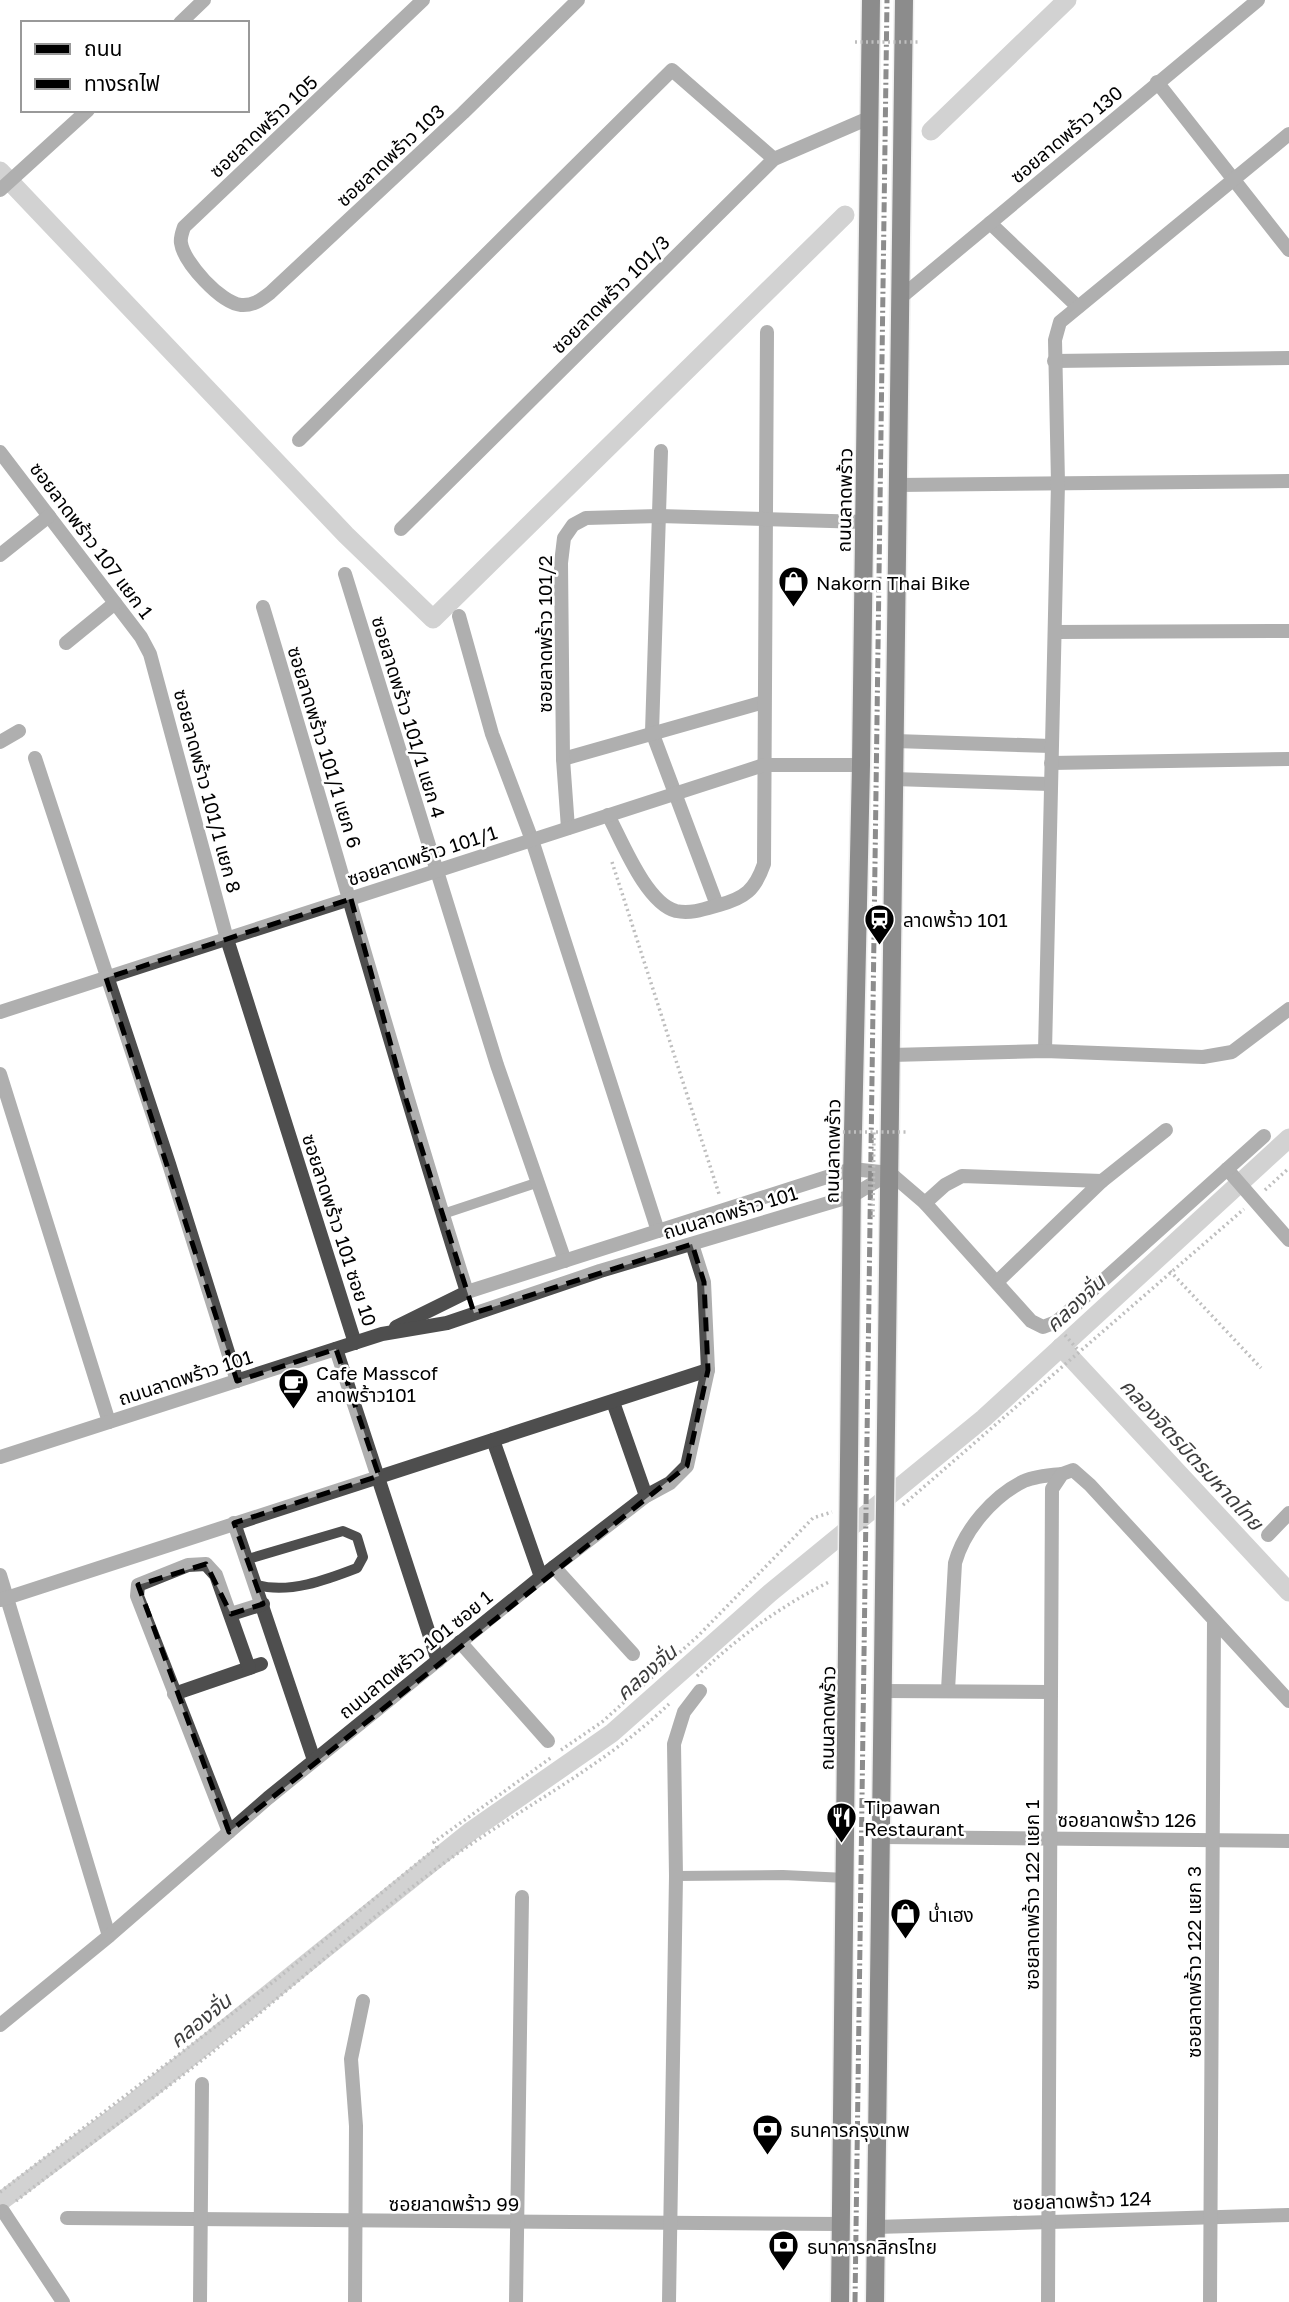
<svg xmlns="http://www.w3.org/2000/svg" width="1289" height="2302" viewBox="0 0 1289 2302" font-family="'Golos Text','Noto Sans Thai',sans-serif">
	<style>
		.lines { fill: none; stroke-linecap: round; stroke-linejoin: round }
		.canal { stroke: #9c9c9c; stroke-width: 19 }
		.primary-casing { stroke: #dbdbdb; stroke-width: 21 }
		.path { stroke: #707070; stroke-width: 3.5; stroke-dasharray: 2 3.5; stroke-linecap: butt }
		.service { stroke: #4e4e4e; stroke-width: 10 }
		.minor { stroke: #4e4e4e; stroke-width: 14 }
		.tertiary { stroke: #4e4e4e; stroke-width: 14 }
		.primary { stroke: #000; stroke-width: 18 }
		.rail { stroke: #000; stroke-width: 5; stroke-dasharray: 10 3.5 2 3.5; stroke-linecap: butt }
		.path-bridge { stroke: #707070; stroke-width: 3.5; stroke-dasharray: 2 3.5; stroke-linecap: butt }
		.marked { fill: none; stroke: #000; stroke-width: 5; stroke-dasharray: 14 9; stroke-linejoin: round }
		.labels { text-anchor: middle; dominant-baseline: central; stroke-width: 5; stroke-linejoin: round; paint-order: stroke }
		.street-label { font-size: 19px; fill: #000; stroke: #fff }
		.poi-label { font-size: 19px; fill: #000; stroke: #fff; text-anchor: start }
		.water-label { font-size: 21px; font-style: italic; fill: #3d3d3d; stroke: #fff }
	</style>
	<rect width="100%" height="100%" fill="#fff"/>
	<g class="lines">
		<g class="canal">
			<path d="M 931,131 L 1067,0"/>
			<path d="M 0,171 L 346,535 L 433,619 L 845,215"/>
			<path d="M 1061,1347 L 1289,1592"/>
			<path d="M 0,2202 L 133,2103 L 471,1831 L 612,1733 L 770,1593 L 984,1418 L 1289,1138"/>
		</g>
		<defs>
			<g id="primary">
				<path d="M 840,2302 L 852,1179 L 861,765 L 871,0"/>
				<path d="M 875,2302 L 904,0"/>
			</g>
		</defs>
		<use href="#primary" class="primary-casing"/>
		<g class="path">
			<path d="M 612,862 L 720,1197"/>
			<path d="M 1265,1190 L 1289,1168"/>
			<path d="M 1170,1271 L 1261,1368"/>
			<path d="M 1065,1335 L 1078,1350"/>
			<path d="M 903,1505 L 1244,1209"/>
			<path d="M 697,1676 C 737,1638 779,1607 829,1582"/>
			<path d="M 561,1750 L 602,1722 L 698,1636 L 813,1518 L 832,1512"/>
			<path d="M 0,2192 L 277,1979 L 437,1847 L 434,1842 L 552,1757"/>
			<path d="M 16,2201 C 87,2145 161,2094 231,2037 C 299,1981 365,1922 436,1869 C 512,1812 600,1770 669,1704"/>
		</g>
		<g class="service">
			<path d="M 443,1214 L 536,1183"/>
			<path d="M 248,1559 L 343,1531 L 357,1537 L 363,1557 L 357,1568 C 326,1580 289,1594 257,1585"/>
			<path d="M 676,1876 L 783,1875 L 846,1878"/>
		</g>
		<g class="minor">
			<path d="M 423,0 L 184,227 C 182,233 180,238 181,243 C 184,263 221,303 241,305 C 253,306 261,300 270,293 L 463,113 L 578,0"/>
			<path d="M 180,23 L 204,0"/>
			<path d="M 1157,82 L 1289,250"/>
			<path d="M 0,190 L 88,110"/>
			<path d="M 990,223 L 1078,307"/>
			<path d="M 900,298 L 1258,0"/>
			<path d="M 1054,361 L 1289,358"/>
			<path d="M 299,440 L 672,70 L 774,159"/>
			<path d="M 661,451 L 652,732 L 717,905"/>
			<path d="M 0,452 L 141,637 L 150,654 L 227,939 L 355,1343"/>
			<path d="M 897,485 L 1289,481"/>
			<path d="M 401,529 L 774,159 L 869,118"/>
			<path d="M 0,555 L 49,516"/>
			<path d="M 345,574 L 497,1065 L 565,1261"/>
			<path d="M 263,607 C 332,835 395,1065 467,1292"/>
			<path d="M 459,616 L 492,734 L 532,840 L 658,1231"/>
			<path d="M 1055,632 L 1289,631"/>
			<path d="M 66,643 L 115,603"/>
			<path d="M 895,741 L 1051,746"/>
			<path d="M 0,742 L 19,731"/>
			<path d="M 35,758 L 169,1164 L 237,1381"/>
			<path d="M 563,759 L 764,702"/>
			<path d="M 1051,763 L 1289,759"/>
			<path d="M 894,779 L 1050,784"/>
			<path d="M 608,815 C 622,841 646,903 676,911 C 691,914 705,909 719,905 C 745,898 755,890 764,864 L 767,332"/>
			<path d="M 568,828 L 563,759 L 561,563 L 564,538 L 573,525 L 586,518 L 659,516 L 865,522"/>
			<path d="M 0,1012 L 764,765 L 861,765"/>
			<path d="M 1045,1051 L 1058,483 L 1055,340 L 1060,322 L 1289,134"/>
			<path d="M 891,1055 L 1045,1051 L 1203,1057 L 1232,1052 L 1289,1009"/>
			<path d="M 0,1074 L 109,1422"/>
			<path d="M 1227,1169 L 1289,1240"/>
			<path d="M 890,1173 L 925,1203 L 1031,1321 L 1043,1327 L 1056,1322 L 1069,1311 L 1264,1136"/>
			<path d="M 1102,1181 L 1166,1130"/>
			<path d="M 925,1203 L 945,1185 L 962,1176 L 1102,1181 L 997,1282"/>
			<path d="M 336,1349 L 438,1661"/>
			<path d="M 613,1402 L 646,1496"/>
			<path d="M 493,1440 L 541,1577"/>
			<path d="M 234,1523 L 314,1760"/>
			<path d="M 1268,1535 L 1289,1513"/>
			<path d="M 554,1567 L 633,1654"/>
			<path d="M 0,1575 L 109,1936"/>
			<path d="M 0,1600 L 708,1370"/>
			<path d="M 231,1614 L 263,1604"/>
			<path d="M 460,1642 L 548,1741"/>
			<path d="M 948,1690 L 955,1563 C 964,1530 993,1496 1024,1481 C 1035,1476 1050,1475 1062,1474"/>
			<path d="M 883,1691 L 1051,1692"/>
			<path d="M 174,1694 L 261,1664"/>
			<path d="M 229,1832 L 137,1596 L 138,1585 L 188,1565 L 206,1564 L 216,1575 L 249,1668"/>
			<path d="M 881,1837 L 1289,1841"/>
			<path d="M 0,2025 L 109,1936 L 268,1798 L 541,1577 L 646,1496 L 670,1483 L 687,1466 L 708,1370 L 704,1282 L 692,1244"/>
			<path d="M 3,2211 L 63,2302"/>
			<path d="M 67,2218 L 841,2224"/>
			<path d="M 876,2227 L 1289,2215"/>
			<path d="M 200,2302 L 202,2084"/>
			<path d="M 355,2302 L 356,2126 L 351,2059 L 363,2001"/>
			<path d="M 516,2302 L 522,1897"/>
			<path d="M 669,2302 L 676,1876 L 674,1744 L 684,1712 L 700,1691"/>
			<path d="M 1048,2302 L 1052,1489 L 1062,1474 L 1073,1470 L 1090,1485 L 1289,1701"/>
			<path d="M 1210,2302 L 1214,1622"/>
		</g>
		<g class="tertiary">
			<path d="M 396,1327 L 467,1292 L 852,1169 L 890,1173"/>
			<path d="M 0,1457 L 382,1334 L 447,1323 L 600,1271 L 852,1196 L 890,1173"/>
		</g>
		<use href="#primary" class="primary"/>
		<path class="rail" d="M 855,2302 L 887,0"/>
		<g class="path-bridge">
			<path d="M 855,42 L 920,42"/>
			<path d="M 843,1132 L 908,1132"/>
			<path d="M 873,1217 L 874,1132"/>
		</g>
	</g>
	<path d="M0 0H1289V2302H0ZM 351,899 L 404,1093 L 474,1313 L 692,1244 L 704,1282 L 708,1370 L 687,1466 L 229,1832 L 138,1585 L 206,1564 L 231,1614 L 263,1604 L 234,1523 L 379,1476 L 336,1349 L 237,1381 L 106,978 Z" fill="#fff" fill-opacity=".55" fill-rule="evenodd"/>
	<path class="marked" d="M 351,899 L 404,1093 L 474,1313 L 692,1244 L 704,1282 L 708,1370 L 687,1466 L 229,1832 L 138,1585 L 206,1564 L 231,1614 L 263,1604 L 234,1523 L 379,1476 L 336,1349 L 237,1381 L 106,978 Z"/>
	<defs>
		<symbol id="shop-pin" viewBox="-11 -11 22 30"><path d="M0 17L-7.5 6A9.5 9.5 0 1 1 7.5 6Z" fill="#000" stroke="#fff"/><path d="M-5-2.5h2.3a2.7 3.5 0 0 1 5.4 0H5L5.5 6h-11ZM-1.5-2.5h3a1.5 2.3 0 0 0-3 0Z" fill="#fff"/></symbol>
		<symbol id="station-pin" viewBox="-11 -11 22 30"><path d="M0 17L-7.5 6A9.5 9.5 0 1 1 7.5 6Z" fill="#000" stroke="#fff"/><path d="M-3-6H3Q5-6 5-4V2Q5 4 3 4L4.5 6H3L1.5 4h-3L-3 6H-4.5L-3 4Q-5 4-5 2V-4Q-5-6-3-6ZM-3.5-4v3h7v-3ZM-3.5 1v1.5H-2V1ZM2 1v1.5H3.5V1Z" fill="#fff"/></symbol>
		<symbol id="cafe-pin" viewBox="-11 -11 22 30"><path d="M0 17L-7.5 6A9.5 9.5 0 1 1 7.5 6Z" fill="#000" stroke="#fff"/><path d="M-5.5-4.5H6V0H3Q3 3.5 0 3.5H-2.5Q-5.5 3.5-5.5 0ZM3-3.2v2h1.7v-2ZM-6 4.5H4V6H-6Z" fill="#fff"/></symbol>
		<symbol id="restaurant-pin" viewBox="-11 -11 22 30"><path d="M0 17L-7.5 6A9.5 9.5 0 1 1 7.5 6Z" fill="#000" stroke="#fff"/><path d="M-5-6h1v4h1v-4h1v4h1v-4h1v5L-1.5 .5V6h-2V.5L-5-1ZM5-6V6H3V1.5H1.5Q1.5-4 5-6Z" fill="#fff"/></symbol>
		<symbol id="bank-pin" viewBox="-11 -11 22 30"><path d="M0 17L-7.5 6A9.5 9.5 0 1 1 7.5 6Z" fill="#000" stroke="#fff"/><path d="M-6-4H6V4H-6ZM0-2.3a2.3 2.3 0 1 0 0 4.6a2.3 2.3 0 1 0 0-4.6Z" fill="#fff"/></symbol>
	</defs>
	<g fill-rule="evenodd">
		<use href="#shop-pin" x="776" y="564" width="35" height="47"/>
		<use href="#station-pin" x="862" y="902" width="35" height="47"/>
		<use href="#cafe-pin" x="276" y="1366" width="35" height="47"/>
		<use href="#restaurant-pin" x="824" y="1800" width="35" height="47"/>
		<use href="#shop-pin" x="888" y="1896" width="35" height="47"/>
		<use href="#bank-pin" x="750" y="2112" width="35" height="47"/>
		<use href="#bank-pin" x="766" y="2228" width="35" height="47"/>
	</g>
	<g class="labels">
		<g class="street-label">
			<text transform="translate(263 126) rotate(-43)">ซอยลาดพร้าว 105</text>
			<text transform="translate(1066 134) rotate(-40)">ซอยลาดพร้าว 130</text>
			<text transform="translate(390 155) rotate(-43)">ซอยลาดพร้าว 103</text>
			<text transform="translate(610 294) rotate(-45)">ซอยลาดพร้าว 101/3</text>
			<text transform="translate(844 500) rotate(-89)">ถนนลาดพร้าว</text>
			<text transform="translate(92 540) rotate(53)">ซอยลาดพร้าว 107 แยก 1</text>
			<text transform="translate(544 634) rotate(-90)">ซอยลาดพร้าว 101/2</text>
			<text transform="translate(409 717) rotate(73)">ซอยลาดพร้าว 101/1 แยก 4</text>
			<text transform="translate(325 747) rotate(73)">ซอยลาดพร้าว 101/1 แยก 6</text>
			<text transform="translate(208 791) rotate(75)">ซอยลาดพร้าว 101/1 แยก 8</text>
			<text transform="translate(422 855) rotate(-18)">ซอยลาดพร้าว 101/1</text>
			<text transform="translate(832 1151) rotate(-89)">ถนนลาดพร้าว</text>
			<text transform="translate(730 1212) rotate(-17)">ถนนลาดพร้าว 101</text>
			<text transform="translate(340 1230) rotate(72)">ซอยลาดพร้าว 101 ซอย 10</text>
			<text transform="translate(185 1377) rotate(-18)">ถนนลาดพร้าว 101</text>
			<text transform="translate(415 1654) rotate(-39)">ถนนลาดพร้าว 101 ซอย 1</text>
			<text transform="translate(827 1718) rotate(-89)">ถนนลาดพร้าว</text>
			<text x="1127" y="1819">ซอยลาดพร้าว 126</text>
			<text transform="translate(1031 1895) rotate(-90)">ซอยลาดพร้าว 122 แยก 1</text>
			<text transform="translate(1193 1962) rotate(-90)">ซอยลาดพร้าว 122 แยก 3</text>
			<text transform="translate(1082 2200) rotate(-2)">ซอยลาดพร้าว 124</text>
			<text x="454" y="2203">ซอยลาดพร้าว 99</text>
		</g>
		<g class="poi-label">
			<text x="816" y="582">Nakorn Thai Bike</text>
			<text x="903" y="919">ลาดพร้าว 101</text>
			<text x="316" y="1372">Cafe Masscof<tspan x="316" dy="22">ลาดพร้าว101</tspan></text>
			<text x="864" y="1806">Tipawan<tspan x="864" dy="22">Restaurant</tspan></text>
			<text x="928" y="1914">น่ำเฮง</text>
			<text x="790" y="2129">ธนาคารกรุงเทพ</text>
			<text x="807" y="2246">ธนาคารกสิกรไทย</text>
		</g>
		<g class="water-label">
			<text transform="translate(1075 1303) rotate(-43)">คลองจั่น</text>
			<text transform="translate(1192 1454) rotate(47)">คลองจิตรมิตรมหาดไทย</text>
			<text transform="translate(646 1672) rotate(-41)">คลองจั่น</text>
			<text transform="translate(200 2020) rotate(-39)">คลองจั่น</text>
		</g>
	</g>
	<rect x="21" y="21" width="228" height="91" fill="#ffffff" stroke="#999999" stroke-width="2"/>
	<rect x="35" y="44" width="35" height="10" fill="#000000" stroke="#999999" stroke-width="2"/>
	<text x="84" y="56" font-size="21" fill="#000000">ถนน</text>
	<rect x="35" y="79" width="35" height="10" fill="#000000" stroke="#999999" stroke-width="2"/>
	<text x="84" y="91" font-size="21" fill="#000000">ทางรถไฟ</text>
</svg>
